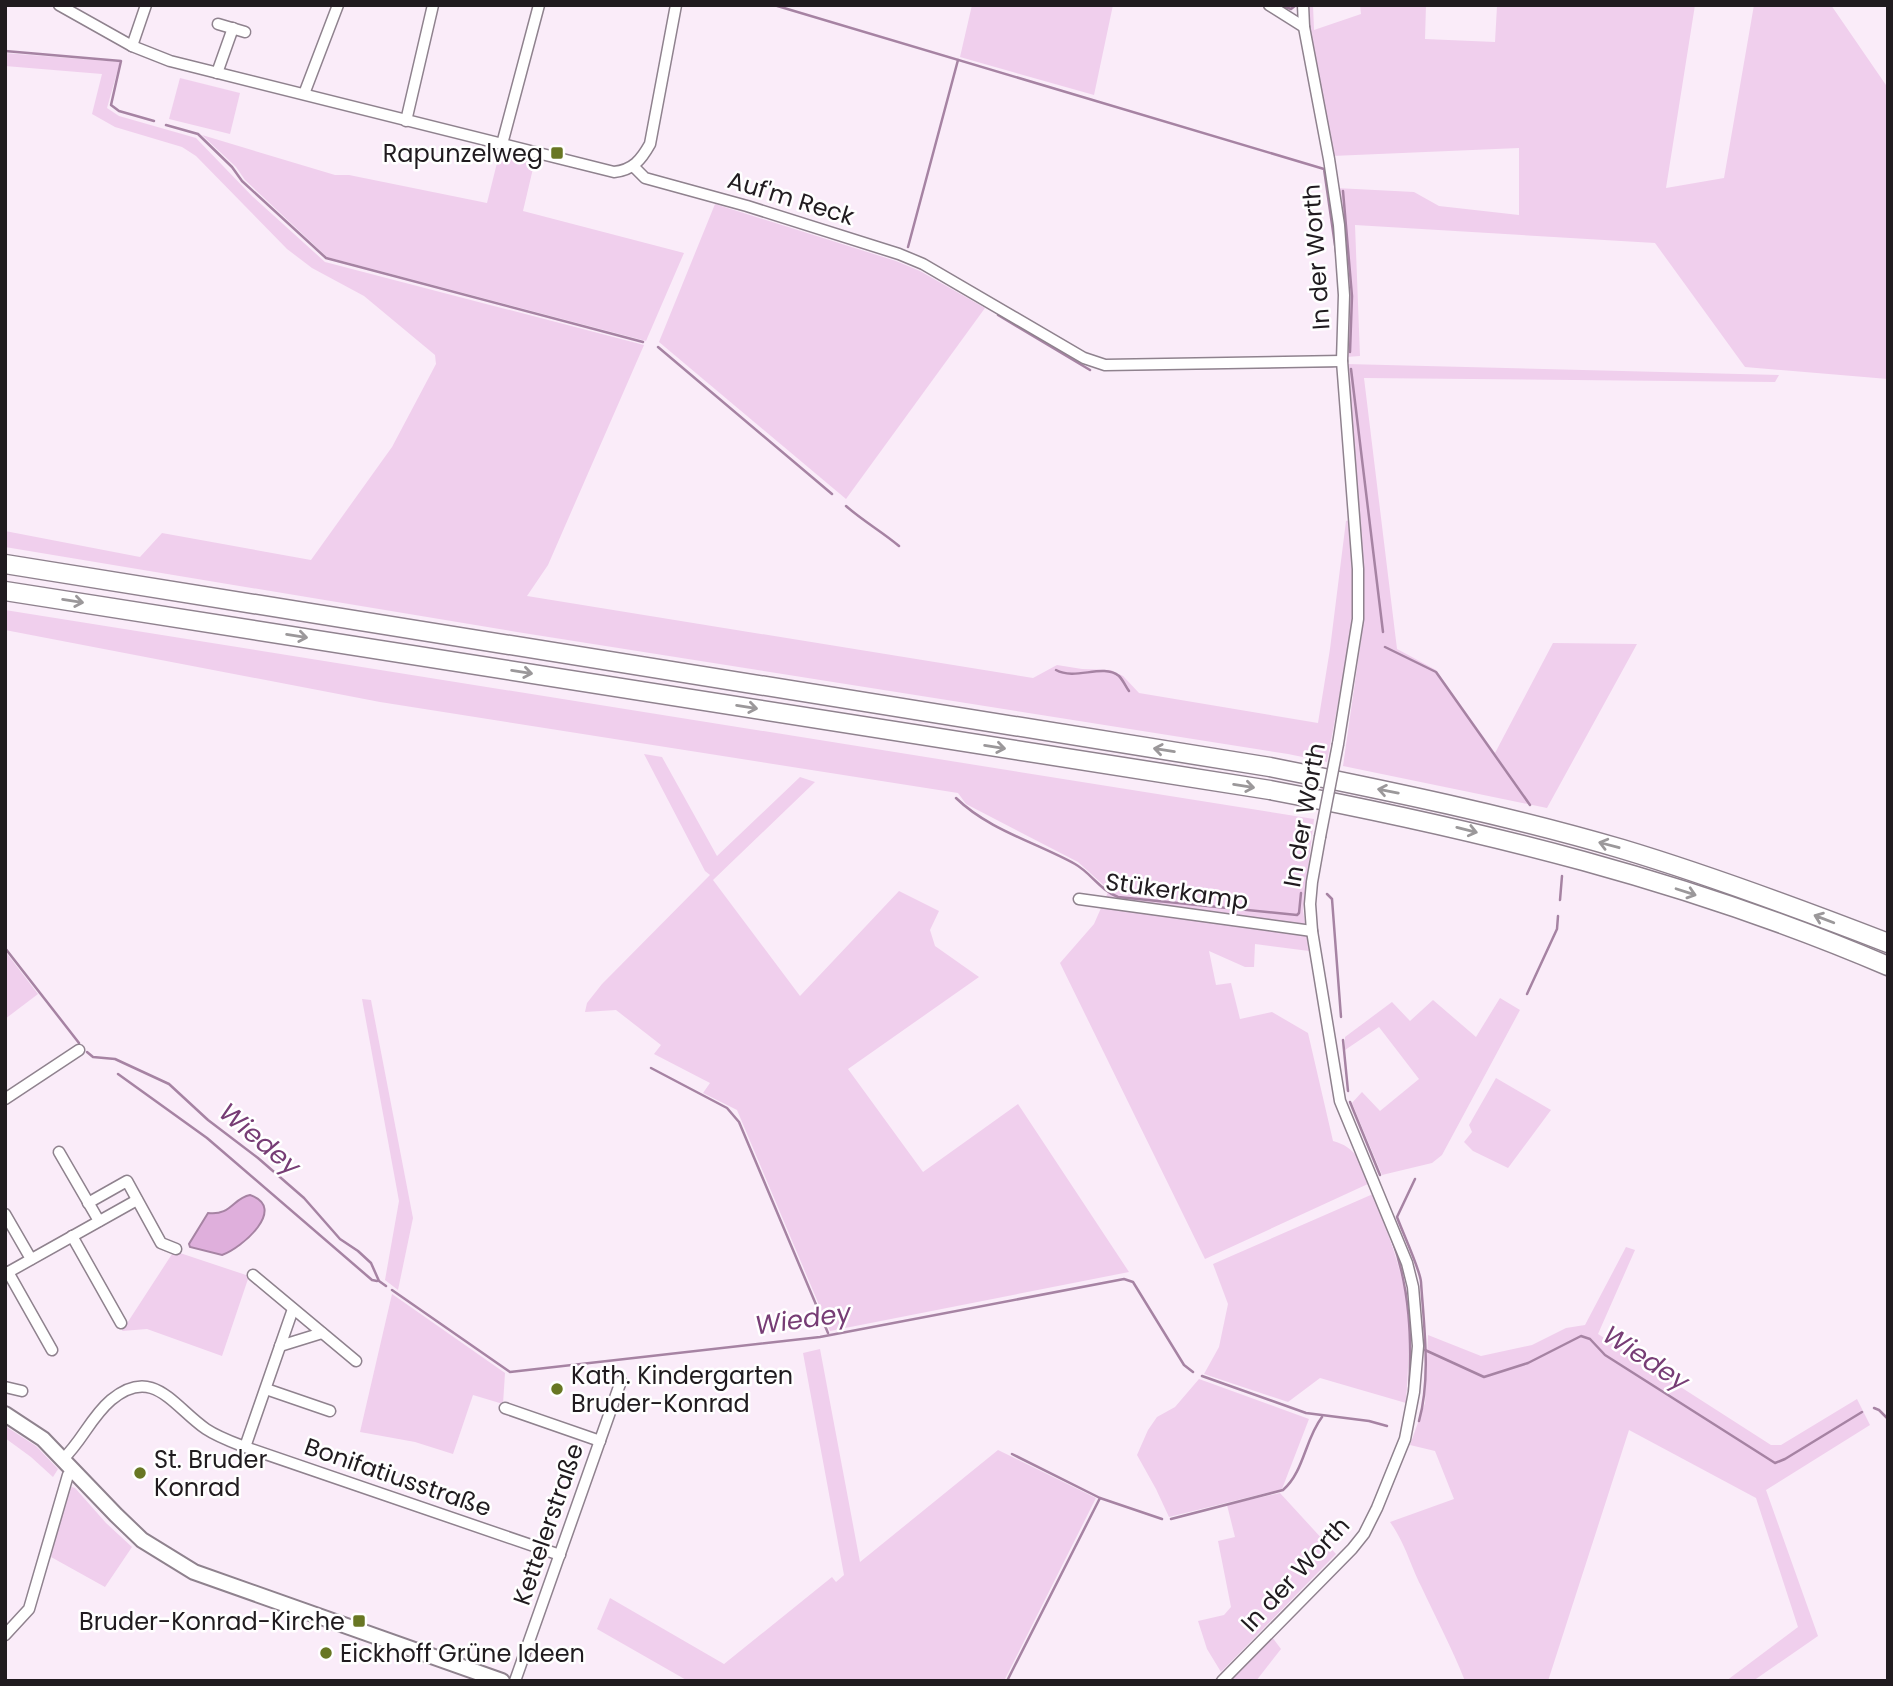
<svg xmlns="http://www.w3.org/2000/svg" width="1893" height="1686" viewBox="0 0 1893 1686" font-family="Poppins,sans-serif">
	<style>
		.green { fill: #f0cfed }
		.water { fill: #dfafdc; stroke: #a683a3; stroke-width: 2 }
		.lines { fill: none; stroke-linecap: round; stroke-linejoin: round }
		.stream { stroke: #a683a3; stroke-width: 2.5 }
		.street-casing { stroke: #8f828e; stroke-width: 13 }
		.secondary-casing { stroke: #8f828e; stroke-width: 18 }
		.highway-casing { stroke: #8f828e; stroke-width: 21 }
		.street { stroke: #fff; stroke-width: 10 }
		.secondary { stroke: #fff; stroke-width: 14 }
		.highway { stroke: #fff; stroke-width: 18 }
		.street-bridge-casing { stroke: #8f828e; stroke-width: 13; stroke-linecap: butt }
		.street-bridge { stroke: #fff; stroke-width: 10 }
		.oneway { stroke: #9b989a }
		.poi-dot { fill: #687623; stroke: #fff; stroke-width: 2.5 }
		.labels { text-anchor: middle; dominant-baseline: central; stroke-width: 5; stroke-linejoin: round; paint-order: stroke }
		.poi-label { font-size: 24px; fill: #201b1f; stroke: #fff; text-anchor: start }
		.street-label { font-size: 24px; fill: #201b1f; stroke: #fff }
		.water-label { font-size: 26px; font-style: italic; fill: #773d75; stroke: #fff }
	</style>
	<rect width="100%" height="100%" fill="#faecf9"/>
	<g class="green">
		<path d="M 972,5 L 1113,5 L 1094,95 L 960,57 Z"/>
		<path d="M 1307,5 L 1313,5 L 1314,30 L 1361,14 L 1360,5 L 1426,5 L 1425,39 L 1495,42 L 1497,6 L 1488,5 L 1695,5 L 1666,188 L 1724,178 L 1754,5 L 1831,5 L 1888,88 L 1888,379 L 1745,367 L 1655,243 L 1355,225 L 1360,356 L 1346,357 L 1336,188 L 1414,192 L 1439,206 L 1519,215 L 1519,148 L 1332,156 L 1309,32 Z"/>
		<path d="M 5,53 L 120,62 L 107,108 L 119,116 L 196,138 L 252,196 L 325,262 L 644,345 L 548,565 L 527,596 L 1033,678 L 1057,665 L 1082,669 L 1111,670 L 1123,676 L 1139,693 L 1318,723 L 1330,649 L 1346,521 L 1351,520 L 1354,569 L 1354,618 L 1327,762 L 1288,754 L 517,632 L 5,547 L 5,531 L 140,557 L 162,533 L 311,560 L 392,447 L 436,364 L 435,355 L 364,296 L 312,268 L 287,249 L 196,156 L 182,147 L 115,127 L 92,114 L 102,74 L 5,66 Z"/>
		<path d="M 180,78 L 240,93 L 230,134 L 169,119 Z"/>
		<path d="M 202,135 L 335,175 L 349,175 L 487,203 L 500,151 L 535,160 L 523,211 L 684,253 L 646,341 L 327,257 L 245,180 L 236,167 Z"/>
		<path d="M 715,204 L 896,261 L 920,271 L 985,308 L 846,499 L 659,342 Z"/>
		<path d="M 1346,364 L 1779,375 L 1775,382 L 1364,378 L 1397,649 L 1436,670 L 1495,753 L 1553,643 L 1637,644 L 1547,808 L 1343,766 L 1364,619 L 1363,568 Z"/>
		<path d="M 5,610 L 1314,819 L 1303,910 L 1309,951 L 1255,944 L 1254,967 L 1245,967 L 1209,951 L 1216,985 L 1231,983 L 1240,1019 L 1272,1012 L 1308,1033 L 1333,1141 C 1356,1147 1361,1162 1370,1183 L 1205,1259 L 1060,963 L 1094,924 L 1109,890 L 1078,862 L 966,804 L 958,793 L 380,702 L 5,630 Z"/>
		<path d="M 644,754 L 662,757 L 717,856 L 800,777 L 815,782 L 713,880 L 800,996 L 899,891 L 939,911 L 930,930 L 935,946 L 979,977 L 848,1069 L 923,1172 L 1018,1104 L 1129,1272 L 830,1331 L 737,1110 L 703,1093 L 710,1083 L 654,1054 L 661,1045 L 616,1010 L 585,1012 L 587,1003 L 602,984 L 710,875 L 705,871 Z"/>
		<path d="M 5,951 L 38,994 L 5,1019 Z"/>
		<path d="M 1500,998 L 1520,1010 L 1442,1155 L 1432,1163 L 1382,1175 L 1352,1103 L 1362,1092 L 1380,1111 L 1419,1079 L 1379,1027 L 1345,1050 L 1345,1037 L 1392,1002 L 1410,1021 L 1433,1000 L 1476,1037 Z"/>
		<path d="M 362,999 L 371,1000 L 413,1218 L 398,1290 L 385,1280 L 399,1201 Z"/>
		<path d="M 1496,1078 L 1551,1110 L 1508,1168 L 1473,1151 L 1464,1142 L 1472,1132 L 1469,1125 Z"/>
		<path d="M 1373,1194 C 1385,1225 1397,1256 1404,1288 C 1412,1326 1408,1365 1406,1403 L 1320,1378 L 1288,1402 L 1204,1374 L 1219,1347 L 1228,1304 L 1213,1264 Z"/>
		<path d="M 1626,1247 L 1635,1250 L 1598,1334 L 1771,1445 L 1781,1445 L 1857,1399 L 1870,1425 L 1766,1490 L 1818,1636 L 1753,1681 L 1726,1681 L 1798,1627 L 1756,1498 L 1629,1430 L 1548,1681 L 1465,1681 C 1452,1648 1436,1618 1421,1586 C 1409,1562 1406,1545 1390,1522 L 1454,1499 L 1435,1451 L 1410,1445 L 1425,1403 L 1428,1335 L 1481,1356 L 1532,1345 L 1566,1328 L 1585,1325 Z"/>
		<path d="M 174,1251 L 249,1276 L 222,1356 L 147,1329 L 122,1331 Z"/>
		<path d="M 392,1294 L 505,1373 L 503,1404 L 473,1395 L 453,1454 L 415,1442 L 360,1432 Z"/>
		<path d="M 820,1349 L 860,1562 L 998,1450 L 1096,1498 L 1004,1681 L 688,1681 L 597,1629 L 610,1598 L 724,1664 L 832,1577 L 836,1582 L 844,1575 L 803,1353 Z"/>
		<path d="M 1199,1379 L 1309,1419 L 1282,1489 L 1169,1517 L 1156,1489 L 1137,1455 L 1148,1430 L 1157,1417 L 1175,1407 Z"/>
		<path d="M 5,1426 L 36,1446 L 58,1469 L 53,1477 L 31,1457 L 5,1438 Z"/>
		<path d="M 69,1486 L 75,1488 L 106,1523 L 132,1547 L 105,1587 L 51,1557 Z"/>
		<path d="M 1280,1493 L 1336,1554 L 1221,1672 L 1207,1649 L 1198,1621 L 1224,1615 L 1231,1607 L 1218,1541 L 1235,1537 L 1227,1505 Z"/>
		<path d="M 1272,1637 L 1281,1649 L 1256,1681 L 1228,1681 Z"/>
	</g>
	<path class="water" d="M 250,1195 C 288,1208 242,1248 222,1255 L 190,1247 L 189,1244 L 208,1213 C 231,1216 233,1198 250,1195 Z"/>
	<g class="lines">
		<g class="stream">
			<path d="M 774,5 L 1324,169 L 1336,252"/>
			<path d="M 1280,5 L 1291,9 L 1296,5"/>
			<path d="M 5,51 L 121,61 L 111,105 L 119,111 L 154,121"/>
			<path d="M 166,125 L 198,134 L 232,167 L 242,181 L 326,258 L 643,342"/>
			<path d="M 1343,191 L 1352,296 L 1350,352"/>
			<path d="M 908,247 L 958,60"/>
			<path d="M 998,315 L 1090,370"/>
			<path d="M 658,347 L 832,494"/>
			<path d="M 1137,369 L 1333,366"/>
			<path d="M 1351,369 L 1383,632"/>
			<path d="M 846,506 C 863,521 881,531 899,546"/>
			<path d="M 1385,647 L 1436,672 L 1530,805"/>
			<path d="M 1056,670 C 1076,681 1102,663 1119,676 C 1123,680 1126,687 1129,691"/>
			<path d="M 956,798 C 989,830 1035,842 1075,864 C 1091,873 1100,890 1118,897 L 1297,915 L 1299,913 L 1301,893"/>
			<path d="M 1327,894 L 1332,899 L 1341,1017"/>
			<path d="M 1560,900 L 1562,876"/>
			<path d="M 5,948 L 79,1043"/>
			<path d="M 1527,994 L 1557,929 L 1558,916"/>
			<path d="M 1343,1040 L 1348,1091"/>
			<path d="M 87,1052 L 93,1057 L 115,1059 L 169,1084 L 208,1120 L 258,1158 L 304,1198 L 340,1239 L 358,1251 L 371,1263 L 379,1281 L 386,1286"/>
			<path d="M 651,1068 L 727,1108 L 739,1122 L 828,1333"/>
			<path d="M 118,1074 L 207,1138 L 372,1280 L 377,1281"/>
			<path d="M 1350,1102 L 1380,1175"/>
			<path d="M 1415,1179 L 1397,1217 C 1402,1231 1420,1269 1421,1282 C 1424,1327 1431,1378 1419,1421"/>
			<path d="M 1392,1239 C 1410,1289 1412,1339 1409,1391"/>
			<path d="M 392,1290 L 510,1372 L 820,1337 L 1124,1279 L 1133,1282 L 1184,1365 L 1193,1372"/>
			<path d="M 1425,1350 L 1484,1377 L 1528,1363 L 1581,1336 L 1590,1339 L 1605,1355 L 1775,1463 L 1785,1459 L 1862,1412"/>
			<path d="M 1202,1376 L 1306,1413 L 1369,1421 L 1387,1426"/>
			<path d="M 1874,1408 L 1879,1410 L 1888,1419"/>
			<path d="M 1012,1454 L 1100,1498"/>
			<path d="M 1171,1519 L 1283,1490 C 1304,1472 1305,1439 1322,1417"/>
			<path d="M 1007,1681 L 1100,1498 L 1162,1519"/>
		</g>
		<defs>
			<g id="street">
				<path d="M 59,5 L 132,46 L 170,61 L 614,172 C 633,170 641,160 650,144 L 676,5"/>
				<path d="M 1269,5 L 1304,27"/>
				<path d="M 1303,5 L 1304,27 L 1329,159 L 1339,225 L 1344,295 L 1342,361 L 1358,569 L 1358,619 L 1338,744"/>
				<path d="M 218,24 L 245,32"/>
				<path d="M 132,46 L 146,5"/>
				<path d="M 217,73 L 233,28"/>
				<path d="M 304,94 L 338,5"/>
				<path d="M 406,121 L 433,5"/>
				<path d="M 502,144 L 539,5"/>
				<path d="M 633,166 L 645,178 L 747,206 L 899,254 L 923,264 L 1084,358 L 1105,365 L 1342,361"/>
				<path d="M 1079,899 L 1312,931"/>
				<path d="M 5,1099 L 79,1050"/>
				<path d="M 59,1152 L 99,1221"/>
				<path d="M 88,1203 L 127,1181 L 161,1243 L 176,1249"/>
				<path d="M 5,1214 L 31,1259"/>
				<path d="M 72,1236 L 121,1323"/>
				<path d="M 8,1272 L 52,1350"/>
				<path d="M 5,1274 L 137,1200"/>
				<path d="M 253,1275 L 356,1361"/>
				<path d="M 280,1346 L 322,1333"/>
				<path d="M 5,1387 L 22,1391"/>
				<path d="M 266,1389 L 330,1411"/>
				<path d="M 505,1408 L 600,1441"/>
				<path d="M 245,1447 L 293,1309"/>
				<path d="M 63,1459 C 82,1441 91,1417 111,1400 C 153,1365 173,1406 206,1429 C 218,1437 232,1442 245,1447 L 560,1555"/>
				<path d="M 5,1635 L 29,1609 L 68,1475 L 73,1470"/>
				<path d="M 515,1681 L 621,1381"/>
				<path d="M 1222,1681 L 1352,1549 L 1364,1534 L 1377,1508 L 1405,1439 L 1414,1392 L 1418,1346 L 1413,1287 L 1407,1263 L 1340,1101 L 1312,931 L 1310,904 L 1312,882 L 1320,837"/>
			</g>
			<path id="secondary" d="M 5,1414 L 43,1439 L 116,1515 L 142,1540 L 194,1572 L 502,1681"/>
			<g id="highway">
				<path d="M 5,564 L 1270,767 C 1389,791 1506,815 1622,849 C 1712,876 1800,909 1888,943"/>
				<path d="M 5,591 L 1270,790 C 1481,830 1690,881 1888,966"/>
			</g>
		</defs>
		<use href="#street" class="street-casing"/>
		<use href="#secondary" class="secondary-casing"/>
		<use href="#highway" class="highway-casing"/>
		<use href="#street" class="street"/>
		<use href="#secondary" class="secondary"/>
		<use href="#highway" class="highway"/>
		<defs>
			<path id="street-bridge" d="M 1320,837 L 1338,744"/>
		</defs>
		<use href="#street-bridge" class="street-bridge-casing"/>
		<use href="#street-bridge" class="street-bridge"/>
	</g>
	<defs><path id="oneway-shaft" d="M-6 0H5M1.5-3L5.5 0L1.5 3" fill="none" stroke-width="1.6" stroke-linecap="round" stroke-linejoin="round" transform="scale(1.75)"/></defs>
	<g class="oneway">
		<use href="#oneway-shaft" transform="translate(73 601) rotate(9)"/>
		<use href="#oneway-shaft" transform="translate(297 636) rotate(9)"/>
		<use href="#oneway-shaft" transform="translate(522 672) rotate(9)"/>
		<use href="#oneway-shaft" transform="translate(747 707) rotate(9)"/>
		<use href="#oneway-shaft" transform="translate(995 747) rotate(9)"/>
		<use href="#oneway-shaft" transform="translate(1164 750) rotate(-171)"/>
		<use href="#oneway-shaft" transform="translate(1244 786) rotate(9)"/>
		<use href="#oneway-shaft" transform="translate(1388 791) rotate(-169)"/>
		<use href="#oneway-shaft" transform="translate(1467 830) rotate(14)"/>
		<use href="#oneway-shaft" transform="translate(1609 845) rotate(-165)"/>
		<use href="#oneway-shaft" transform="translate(1686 892) rotate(18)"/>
		<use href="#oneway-shaft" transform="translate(1824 919) rotate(-159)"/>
	</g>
	<g class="poi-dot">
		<rect x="550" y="146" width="14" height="14" rx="3.5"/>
		<circle cx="557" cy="1389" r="7"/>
		<circle cx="140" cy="1473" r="7"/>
		<rect x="352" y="1614" width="14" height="14" rx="3.5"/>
		<circle cx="326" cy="1653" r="7"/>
	</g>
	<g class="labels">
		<g class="poi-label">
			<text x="543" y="153" text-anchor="end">Rapunzelweg</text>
			<text x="571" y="1375">Kath. Kindergarten<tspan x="571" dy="28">Bruder-Konrad</tspan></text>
			<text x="154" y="1459">St. Bruder<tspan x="154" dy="28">Konrad</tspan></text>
			<text x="345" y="1621" text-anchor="end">Bruder-Konrad-Kirche</text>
			<text x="340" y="1653">Eickhoff Grüne Ideen</text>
		</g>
		<g class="street-label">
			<text transform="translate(791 198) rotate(17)">Auf'm Reck</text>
			<text transform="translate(1316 257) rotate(-94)">In der Worth</text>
			<text transform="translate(1304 815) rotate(-80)">In der Worth</text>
			<text transform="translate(1177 891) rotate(8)">Stükerkamp</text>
			<text transform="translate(398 1477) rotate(19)">Bonifatiusstraße</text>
			<text transform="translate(548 1524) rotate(-71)">Kettelerstraße</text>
			<text transform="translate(1295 1574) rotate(-47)">In der Worth</text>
		</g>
		<g class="water-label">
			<text transform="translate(260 1139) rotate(40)">Wiedey</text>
			<text transform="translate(803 1319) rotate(-8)">Wiedey</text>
			<text transform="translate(1646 1358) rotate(33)">Wiedey</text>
		</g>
	</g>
	<rect width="1893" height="1686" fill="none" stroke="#201b1f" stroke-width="14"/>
</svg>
